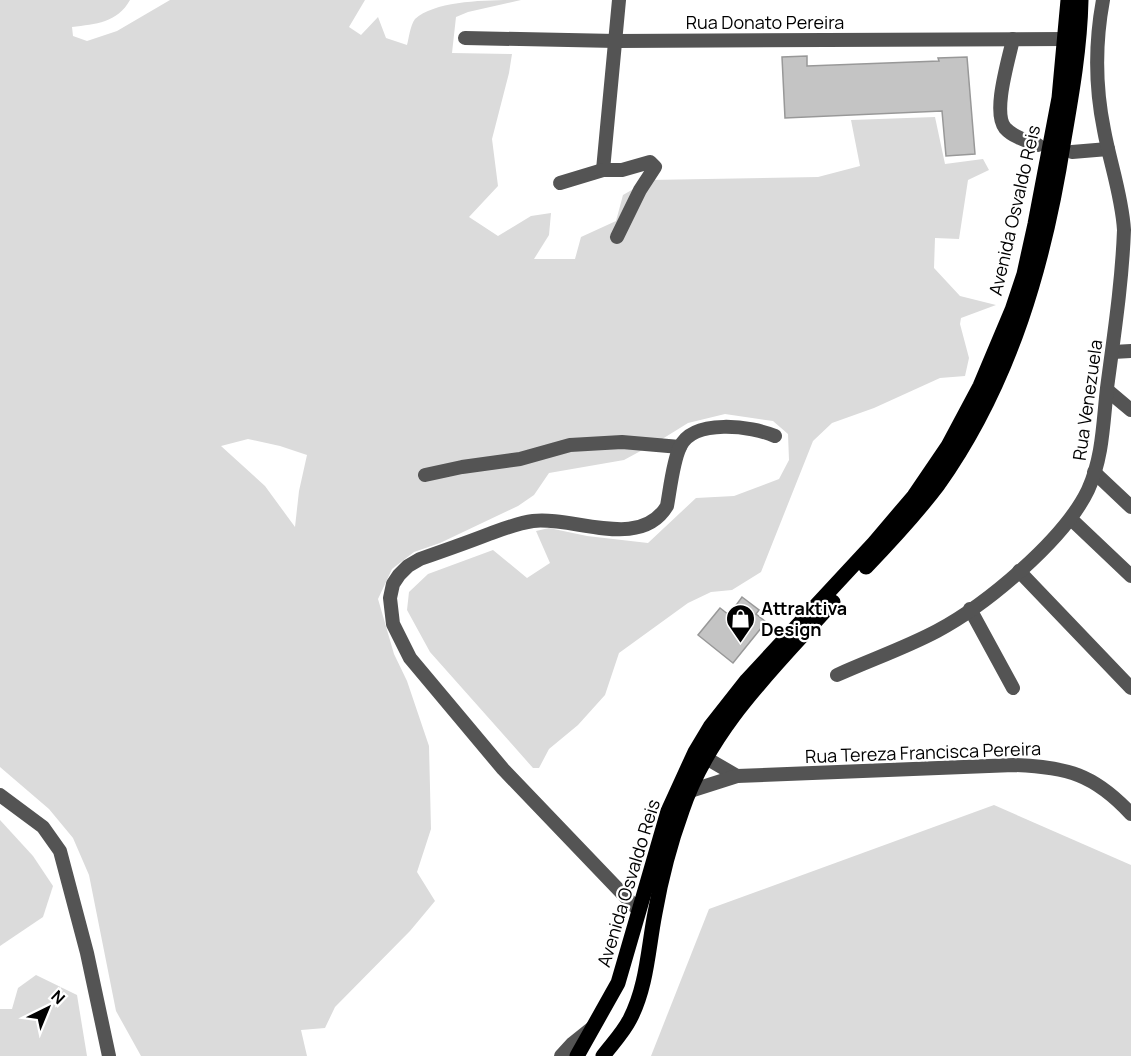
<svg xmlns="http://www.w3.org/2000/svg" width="1131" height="1056" viewBox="0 0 1131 1056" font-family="Manrope,sans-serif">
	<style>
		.green { fill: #dbdbdb; fill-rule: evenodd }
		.building { fill: #c4c4c4; stroke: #989898; stroke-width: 1.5 }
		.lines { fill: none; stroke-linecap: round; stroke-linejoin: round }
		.minor { stroke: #545454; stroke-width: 14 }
		.major { stroke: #000; stroke-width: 15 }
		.labels { text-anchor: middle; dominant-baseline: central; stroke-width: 4.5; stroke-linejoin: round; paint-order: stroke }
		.street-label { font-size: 18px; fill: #000; stroke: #fff }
		.poi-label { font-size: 18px; font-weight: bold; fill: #000; stroke: #fff; text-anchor: start }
	</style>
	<rect width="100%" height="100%" fill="#fff"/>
	<g class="green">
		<path d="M 0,0 L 130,0 C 117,23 96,24 72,27 L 73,36 L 87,41 L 117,31 L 170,0 L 365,0 L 349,27 L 361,35 L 378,17 L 386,38 L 407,45 C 409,38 410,26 415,19 C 436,0 490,0 521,0 L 468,12 L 456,17 L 452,53 L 512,54 L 509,73 L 492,139 L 498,186 L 469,217 L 498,236 L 531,216 L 551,213 L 549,235 L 534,259 L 575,259 L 581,237 L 616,221 L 623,195 L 649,180 L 818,177 L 860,166 L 851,120 L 935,117 L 945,164 L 983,159 L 989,170 L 968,180 L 959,239 L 935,238 L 934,268 L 960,296 L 996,305 L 961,318 L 960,324 L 969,358 L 965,376 L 940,378 L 874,408 L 832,423 L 813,441 L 761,572 L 732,590 L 711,592 L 688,603 L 619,653 L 605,695 L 578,725 L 549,749 L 539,768 L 533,768 L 430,652 L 407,610 L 409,592 L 428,574 L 493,550 L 527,578 L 550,563 L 536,531 L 549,528 L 587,536 L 648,543 L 696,498 L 734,496 L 779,479 L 789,460 L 788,434 L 773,421 L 725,414 L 688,423 L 659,441 L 624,460 L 549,473 L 534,495 L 518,506 L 440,543 L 414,552 L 392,569 L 378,599 L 394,654 L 407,681 L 429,746 L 431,829 L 417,872 L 435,901 L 410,931 L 335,1007 L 325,1028 L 301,1030 L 307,1056 L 141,1056 L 116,1011 L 89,875 L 73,838 L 49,809 L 0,767 ZM 248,439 L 280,446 L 307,455 L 299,491 L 295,527 L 265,486 L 221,446 Z"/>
		<path d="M 994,805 L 1131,865 L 1131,1056 L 651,1056 L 709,909 Z"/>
		<path d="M 0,820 L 33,856 L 53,886 L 43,917 L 0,946 Z"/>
		<path d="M 36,975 L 77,995 L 87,1056 L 0,1056 L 0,1009 L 12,1009 L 18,988 Z"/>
	</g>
	<g class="building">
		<path d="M 807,56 L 807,66 L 939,61 L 938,58 L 967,57 L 975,154 L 946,156 L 942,111 L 785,118 L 782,57 Z"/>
		<path d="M 742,597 L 759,610 L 756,614 L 766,622 L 733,663 L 698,635 L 720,608 L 729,615 Z"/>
	</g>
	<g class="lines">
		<g class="minor">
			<path d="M 465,38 L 616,41 L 1066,39"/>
			<path d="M 1013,39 C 1009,59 992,112 1005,128 C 1013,137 1027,141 1038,145"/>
			<path d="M 1072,152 L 1108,149"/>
			<path d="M 603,170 L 619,0"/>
			<path d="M 560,183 L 603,170 L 622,170 L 650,162 L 655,167 L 640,190 L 617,237"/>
			<path d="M 1113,352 L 1131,351"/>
			<path d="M 1107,390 L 1131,410"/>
			<path d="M 1094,472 L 1131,507"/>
			<path d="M 425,475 L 462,467 L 520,459 L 570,445 L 622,442 L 680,447"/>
			<path d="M 1071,519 L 1131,576"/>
			<path d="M 1019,571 L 1131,688"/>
			<path d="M 970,609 L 1013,688"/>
			<path d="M 837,675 C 870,660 905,648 937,631 C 986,605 1064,540 1088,490 C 1103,457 1103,423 1107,388 C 1114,335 1122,283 1124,230 C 1122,196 1110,163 1104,130 C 1095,86 1095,43 1103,0"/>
			<path d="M 706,758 L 737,776"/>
			<path d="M 690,791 L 737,776 L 1014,765 C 1067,767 1094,774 1131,814"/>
			<path d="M 0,795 L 43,827 L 60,851 L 87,953 L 109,1056"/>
			<path d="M 639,911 L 503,769 L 410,658 L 393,624 L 390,598 L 393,584 L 399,575 L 408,566 L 420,559 C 443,551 466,543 489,534 C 503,529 518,523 533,521 C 574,516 640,551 667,506 C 670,490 673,461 680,447 C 693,418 752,426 775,436"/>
			<path d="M 561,1056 L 572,1044 L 592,1028"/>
		</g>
		<g class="major">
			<path d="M 866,567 C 891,541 916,514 938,485 C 1011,382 1045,262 1064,139 C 1072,93 1080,47 1081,0"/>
			<path d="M 577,1056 L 618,983 L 668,811 L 695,752 L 710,727 L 747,680 L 874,543 L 914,496 L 948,446 L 980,386 L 1012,310 L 1024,274 L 1035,224 L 1059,98 L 1068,0"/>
			<path d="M 603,1056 C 612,1044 623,1033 630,1019 C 647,986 648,949 655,913 C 661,879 670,844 682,811 C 710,727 776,666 833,602"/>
		</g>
	</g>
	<defs>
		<symbol id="shop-pin" viewBox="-11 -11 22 30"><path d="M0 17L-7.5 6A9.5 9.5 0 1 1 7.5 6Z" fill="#000" stroke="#fff"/><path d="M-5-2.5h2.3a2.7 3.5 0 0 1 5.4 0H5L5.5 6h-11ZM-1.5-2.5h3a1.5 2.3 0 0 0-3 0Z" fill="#fff"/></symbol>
	</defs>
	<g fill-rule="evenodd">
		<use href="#shop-pin" x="724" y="602" width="33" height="45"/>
	</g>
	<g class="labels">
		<g class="street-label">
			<text x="765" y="22">Rua Donato Pereira</text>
			<text transform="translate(1014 210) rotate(-77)">Avenida Osvaldo Reis</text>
			<text transform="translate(1087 400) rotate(-82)">Rua Venezuela</text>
			<text transform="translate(923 752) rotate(-2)">Rua Tereza Francisca Pereira</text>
			<text transform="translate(628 883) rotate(-73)">Avenida Osvaldo Reis</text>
		</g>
		<g class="poi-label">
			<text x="761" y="608">Attraktiva<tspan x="761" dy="21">Design</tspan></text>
		</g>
	</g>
	<g transform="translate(48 1008) rotate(43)" stroke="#ffffff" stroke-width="4.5" paint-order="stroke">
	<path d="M0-4.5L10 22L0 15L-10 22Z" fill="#000000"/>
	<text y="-9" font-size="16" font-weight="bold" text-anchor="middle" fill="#000000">N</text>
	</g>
</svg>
